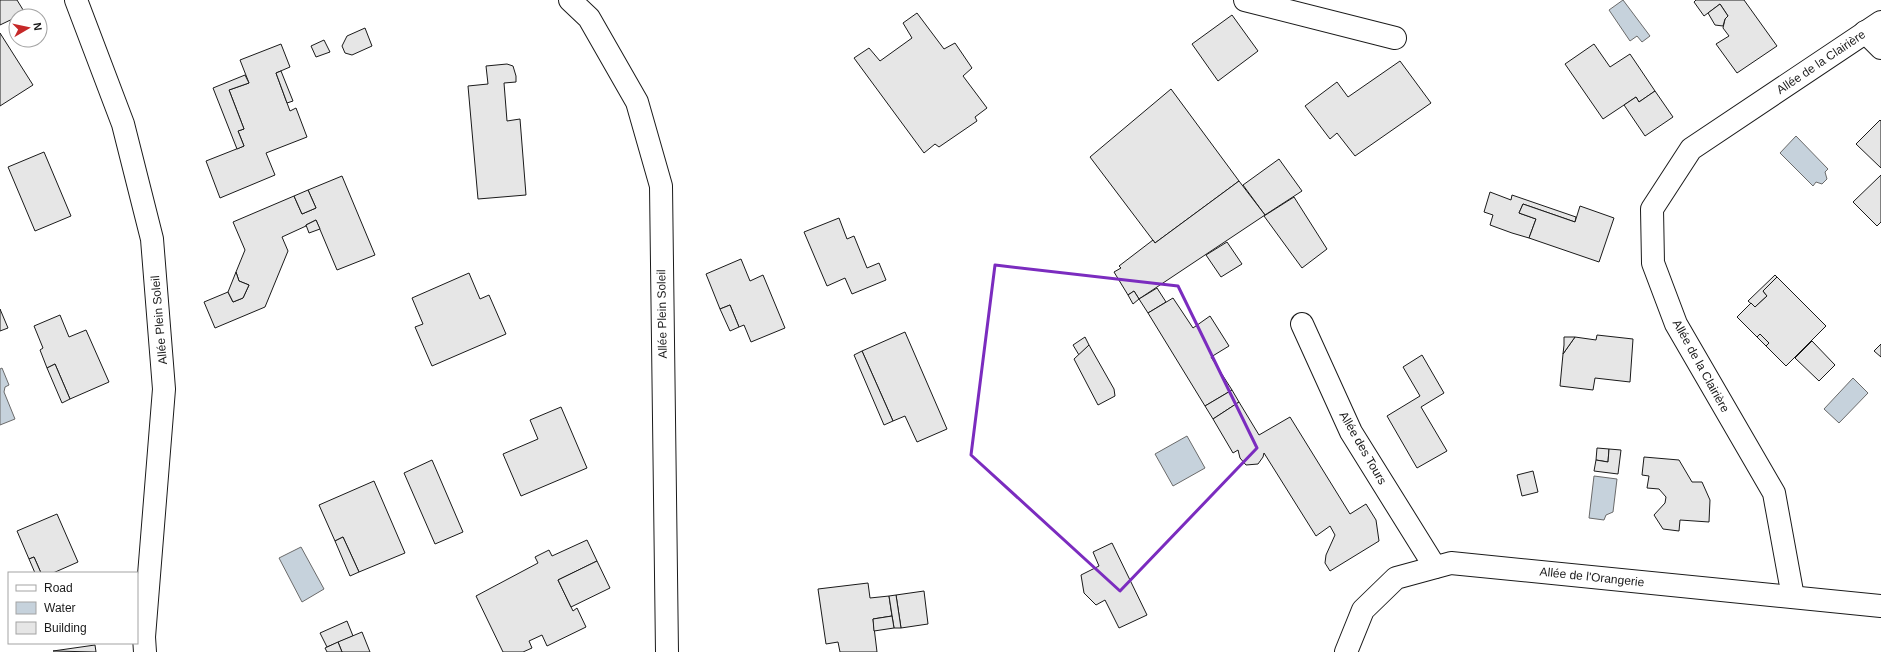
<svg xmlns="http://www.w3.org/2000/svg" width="1881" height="652" viewBox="0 0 1881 652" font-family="Arial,sans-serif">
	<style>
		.water { fill: #c6d2dc; stroke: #6a6a6a }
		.building { fill: #e6e6e6; stroke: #1a1a1a }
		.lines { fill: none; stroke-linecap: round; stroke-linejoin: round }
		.minor-casing { stroke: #1a1a1a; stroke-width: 24 }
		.minor { stroke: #fff; stroke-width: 22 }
		.marked { fill: none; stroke: #7b2cbf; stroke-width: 3; stroke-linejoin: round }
		.labels { text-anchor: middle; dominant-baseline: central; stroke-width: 3; stroke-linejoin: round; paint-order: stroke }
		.street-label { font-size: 12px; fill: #1a1a1a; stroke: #fff }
	</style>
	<rect width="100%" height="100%" fill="#fff"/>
	<g class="water">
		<path d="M 1623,0 L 1650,36 L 1642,42 L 1637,36 L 1630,41 L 1609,10 Z"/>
		<path d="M 1796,136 L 1828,169 L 1825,172 L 1827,179 L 1822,184 L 1816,182 L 1813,186 L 1780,153 Z"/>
		<path d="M 2,368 L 9,385 L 5,387 L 4,392 L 15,419 L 0,425 L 0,369 Z"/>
		<path d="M 1853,378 L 1868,393 L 1839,423 L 1824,409 Z"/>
		<path d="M 1187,436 L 1205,468 L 1173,486 L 1155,454 Z"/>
		<path d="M 1594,476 L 1617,479 L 1613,512 L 1606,515 L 1604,520 L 1589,518 Z"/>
		<path d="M 301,547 L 324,589 L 302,602 L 279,558 Z"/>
	</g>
	<g class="building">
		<path d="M 0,0 L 17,0 L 25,13 L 0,25 Z"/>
		<path d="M 1696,0 L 1744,0 L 1777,46 L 1737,73 L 1716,44 L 1729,36 L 1723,28 L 1725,19 L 1728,16 L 1720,4 L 1704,16 L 1694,2 Z"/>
		<path d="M 1720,4 L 1728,16 L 1725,19 L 1723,26 L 1715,25 L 1708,13 Z"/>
		<path d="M 917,13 L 944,49 L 955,43 L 972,68 L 963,76 L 987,108 L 975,117 L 977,121 L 939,147 L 935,144 L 924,153 L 854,58 L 869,48 L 880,61 L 912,38 L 903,23 Z"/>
		<path d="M 1232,15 L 1258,51 L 1218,81 L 1192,44 Z"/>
		<path d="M 365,28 L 372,46 L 352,55 L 345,53 L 342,46 L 347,36 Z"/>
		<path d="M 0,33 L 33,85 L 0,106 Z"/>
		<path d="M 324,40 L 330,52 L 316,57 L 311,46 Z"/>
		<path d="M 281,44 L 290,67 L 276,73 L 290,111 L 296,108 L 307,137 L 266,153 L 275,175 L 220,198 L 206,161 L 244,146 L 238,131 L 244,129 L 229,90 L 249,83 L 240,60 Z"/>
		<path d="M 1594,44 L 1610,67 L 1630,54 L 1655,91 L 1639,102 L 1636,97 L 1603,119 L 1565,64 Z"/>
		<path d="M 1400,61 L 1431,103 L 1355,156 L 1337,133 L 1330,139 L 1305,106 L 1337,82 L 1348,97 Z"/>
		<path d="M 507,64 L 513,66 L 516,76 L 516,82 L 504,83 L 507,121 L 520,119 L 526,195 L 478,199 L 468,86 L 488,84 L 486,66 Z"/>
		<path d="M 281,71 L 293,101 L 287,103 L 276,73 Z"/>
		<path d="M 245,75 L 249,83 L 229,90 L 244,129 L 238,131 L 244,146 L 237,149 L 213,88 Z"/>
		<path d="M 1171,89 L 1239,181 L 1155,243 L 1090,157 Z"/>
		<path d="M 1655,91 L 1673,117 L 1645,136 L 1624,105 L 1636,97 L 1639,102 Z"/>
		<path d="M 1880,120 L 1881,121 L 1881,168 L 1856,144 Z"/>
		<path d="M 44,152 L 71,216 L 35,231 L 8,167 Z"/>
		<path d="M 1279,159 L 1302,191 L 1265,215 L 1243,185 Z"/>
		<path d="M 1881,175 L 1881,222 L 1877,226 L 1853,202 Z"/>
		<path d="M 342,176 L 375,255 L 337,270 L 316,220 L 306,225 L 306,226 L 282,237 L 288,251 L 265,307 L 215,328 L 204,302 L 228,292 L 233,302 L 243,298 L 249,285 L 239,281 L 236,272 L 245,250 L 233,222 L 294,196 L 302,214 L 316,208 L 308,190 Z"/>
		<path d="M 1239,181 L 1265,215 L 1139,299 L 1134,291 L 1128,295 L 1114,272 L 1121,268 L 1119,266 L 1153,240 L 1155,243 Z"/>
		<path d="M 308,190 L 316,208 L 302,214 L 294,196 Z"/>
		<path d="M 1490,192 L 1511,200 L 1512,195 L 1576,217 L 1575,222 L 1523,204 L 1519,213 L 1536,219 L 1529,238 L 1512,233 L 1490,225 L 1493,215 L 1484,212 Z"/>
		<path d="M 1294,197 L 1327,249 L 1302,268 L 1264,216 Z"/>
		<path d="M 1523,204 L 1575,222 L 1580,206 L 1614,218 L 1599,262 L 1529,238 L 1536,219 L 1519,213 Z"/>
		<path d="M 839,218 L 847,239 L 854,236 L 867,268 L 879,263 L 886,280 L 852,294 L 845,278 L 827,286 L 804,232 Z"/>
		<path d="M 316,220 L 320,229 L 309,233 L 306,225 Z"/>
		<path d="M 1227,242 L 1242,264 L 1221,277 L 1206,255 Z"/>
		<path d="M 741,259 L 750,281 L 763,275 L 785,328 L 751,342 L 744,325 L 739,327 L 730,305 L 720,309 L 706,274 Z"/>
		<path d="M 236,272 L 239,281 L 249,285 L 243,298 L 233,302 L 228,292 Z"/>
		<path d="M 469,273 L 480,299 L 489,295 L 506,334 L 432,366 L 415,327 L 423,324 L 412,298 Z"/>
		<path d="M 1775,275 L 1777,277 L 1763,291 L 1767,296 L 1755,307 L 1748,301 Z"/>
		<path d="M 1777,277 L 1826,326 L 1786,366 L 1766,346 L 1769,343 L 1760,334 L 1757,337 L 1737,317 L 1751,303 L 1755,307 L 1767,296 L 1763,291 Z"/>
		<path d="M 1157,288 L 1166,302 L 1148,313 L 1139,299 Z"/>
		<path d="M 1134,291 L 1139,299 L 1133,304 L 1128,295 Z"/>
		<path d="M 1173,298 L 1193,328 L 1210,316 L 1229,346 L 1211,357 L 1232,390 L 1205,406 L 1148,313 Z"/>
		<path d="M 730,305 L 739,327 L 730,331 L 720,309 Z"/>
		<path d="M 0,309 L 8,328 L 0,331 Z"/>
		<path d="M 60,315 L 69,337 L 86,330 L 109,382 L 70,399 L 55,364 L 47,368 L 40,350 L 43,348 L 34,326 Z"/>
		<path d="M 905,332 L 947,429 L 917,442 L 905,416 L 893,421 L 862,351 Z"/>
		<path d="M 1760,334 L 1769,343 L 1766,346 L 1757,337 Z"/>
		<path d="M 1597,335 L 1633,339 L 1630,382 L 1595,378 L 1593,390 L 1560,386 L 1563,354 L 1575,337 L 1596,340 Z"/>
		<path d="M 1085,337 L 1089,345 L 1079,355 L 1073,345 Z"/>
		<path d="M 1564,337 L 1575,337 L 1563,354 L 1564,345 Z"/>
		<path d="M 1812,341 L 1835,365 L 1819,381 L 1795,358 Z"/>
		<path d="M 1881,344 L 1881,357 L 1874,351 Z"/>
		<path d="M 1089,345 L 1114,389 L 1115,396 L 1098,405 L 1074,359 Z"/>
		<path d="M 862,351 L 893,421 L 884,425 L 854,355 Z"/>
		<path d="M 1422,355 L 1444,393 L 1421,407 L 1447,451 L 1417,468 L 1387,416 L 1420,396 L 1403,367 Z"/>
		<path d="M 55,364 L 70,399 L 62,403 L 47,368 Z"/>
		<path d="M 1232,390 L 1239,402 L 1213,419 L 1205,406 Z"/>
		<path d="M 1239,402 L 1259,435 L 1290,417 L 1350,514 L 1366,504 L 1376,520 L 1379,541 L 1330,571 L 1325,563 L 1326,555 L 1335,535 L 1330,526 L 1316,536 L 1264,453 L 1263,457 L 1258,464 L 1246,465 L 1240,458 L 1238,450 L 1233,453 L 1213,419 Z"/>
		<path d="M 561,407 L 587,468 L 521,496 L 503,454 L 538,439 L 530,420 Z"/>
		<path d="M 1597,448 L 1609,449 L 1608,462 L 1596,460 Z"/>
		<path d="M 1609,449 L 1621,450 L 1618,474 L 1594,471 L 1596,460 L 1608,462 Z"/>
		<path d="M 1644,457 L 1679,460 L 1692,482 L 1702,482 L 1710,500 L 1709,522 L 1680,520 L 1679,531 L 1663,529 L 1654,515 L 1665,503 L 1666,497 L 1659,489 L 1647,488 L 1649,476 L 1642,475 Z"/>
		<path d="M 432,460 L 463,532 L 435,544 L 404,473 Z"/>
		<path d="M 1533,471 L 1538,492 L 1522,496 L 1517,475 Z"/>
		<path d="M 374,481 L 405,553 L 359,572 L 343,537 L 335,541 L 319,505 Z"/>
		<path d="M 57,514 L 78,562 L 53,573 L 41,573 L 34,557 L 29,559 L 17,531 Z"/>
		<path d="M 343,537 L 359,572 L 350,576 L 335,541 Z"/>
		<path d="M 587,540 L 597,561 L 558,580 L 573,611 L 577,608 L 586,627 L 547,646 L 542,635 L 529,641 L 532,648 L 523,652 L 503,652 L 476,596 L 538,563 L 535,557 L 549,550 L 552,556 Z"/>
		<path d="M 1112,543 L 1147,615 L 1119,628 L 1105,600 L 1096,605 L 1084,593 L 1081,575 L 1099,566 L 1093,552 Z"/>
		<path d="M 34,557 L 41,573 L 35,573 L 29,559 Z"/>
		<path d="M 597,561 L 610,588 L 571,607 L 558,580 Z"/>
		<path d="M 868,583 L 870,598 L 889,596 L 892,616 L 873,619 L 877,652 L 840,652 L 838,642 L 826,644 L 818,589 Z"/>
		<path d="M 924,591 L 928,624 L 901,628 L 896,595 Z"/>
		<path d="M 896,595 L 901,628 L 894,628 L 889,596 Z"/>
		<path d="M 892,616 L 894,628 L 874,631 L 873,619 Z"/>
		<path d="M 347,621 L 353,636 L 327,647 L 320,633 Z"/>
		<path d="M 362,632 L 370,652 L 342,652 L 338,642 Z"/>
		<path d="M 338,642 L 342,652 L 327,652 L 325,648 Z"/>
		<path d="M 95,645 L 96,652 L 53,651 Z"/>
	</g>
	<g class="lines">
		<defs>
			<g id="minor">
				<path d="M 76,0 L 123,124 L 152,239 L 164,389 L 144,637 L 145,652"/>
				<path d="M 570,0 L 589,18 L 637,102 L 661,186 L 667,652"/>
				<path d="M 1245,0 L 1395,38"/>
				<path d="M 1865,32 L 1881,48"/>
				<path d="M 1302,324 L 1351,432 L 1435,567"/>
				<path d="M 1793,597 L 1774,493 L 1676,324 L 1653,263 L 1652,209 L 1691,149 L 1881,22"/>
				<path d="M 1346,652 L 1363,610 L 1396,578 L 1451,563 L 1881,606"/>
			</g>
		</defs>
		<use href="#minor" class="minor-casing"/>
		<use href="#minor" class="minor"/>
	</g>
	<path class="marked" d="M 995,265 L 1178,286 L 1257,448 L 1120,591 L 971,455 Z"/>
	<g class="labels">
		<g class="street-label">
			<text transform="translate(1821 62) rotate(-34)">Allée de la Clairière</text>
			<text transform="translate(662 314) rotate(-91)">Allée Plein Soleil</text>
			<text transform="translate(159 320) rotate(-95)">Allée Plein Soleil</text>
			<text transform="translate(1701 366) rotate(61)">Allée de la Clairière</text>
			<text transform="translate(1363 448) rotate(60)">Allée des Tours</text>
			<text transform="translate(1592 577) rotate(6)">Allée de l'Orangerie</text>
		</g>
	</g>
	<rect x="8" y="572" width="130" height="72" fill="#ffffff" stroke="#a3a3a3"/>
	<rect x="16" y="585" width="20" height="6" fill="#ffffff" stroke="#a3a3a3"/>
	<text x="44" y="592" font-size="12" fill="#1a1a1a">Road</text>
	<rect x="16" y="602" width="20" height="12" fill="#c6d2dc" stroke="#a3a3a3"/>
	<text x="44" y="612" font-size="12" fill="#1a1a1a">Water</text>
	<rect x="16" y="622" width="20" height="12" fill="#e6e6e6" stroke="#a3a3a3"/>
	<text x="44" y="632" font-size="12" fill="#1a1a1a">Building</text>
	<g transform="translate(28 28) rotate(81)"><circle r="19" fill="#ffffff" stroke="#a3a3a3"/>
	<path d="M0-3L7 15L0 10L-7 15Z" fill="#c62828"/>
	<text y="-6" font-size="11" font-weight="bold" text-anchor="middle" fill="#1a1a1a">N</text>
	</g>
</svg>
